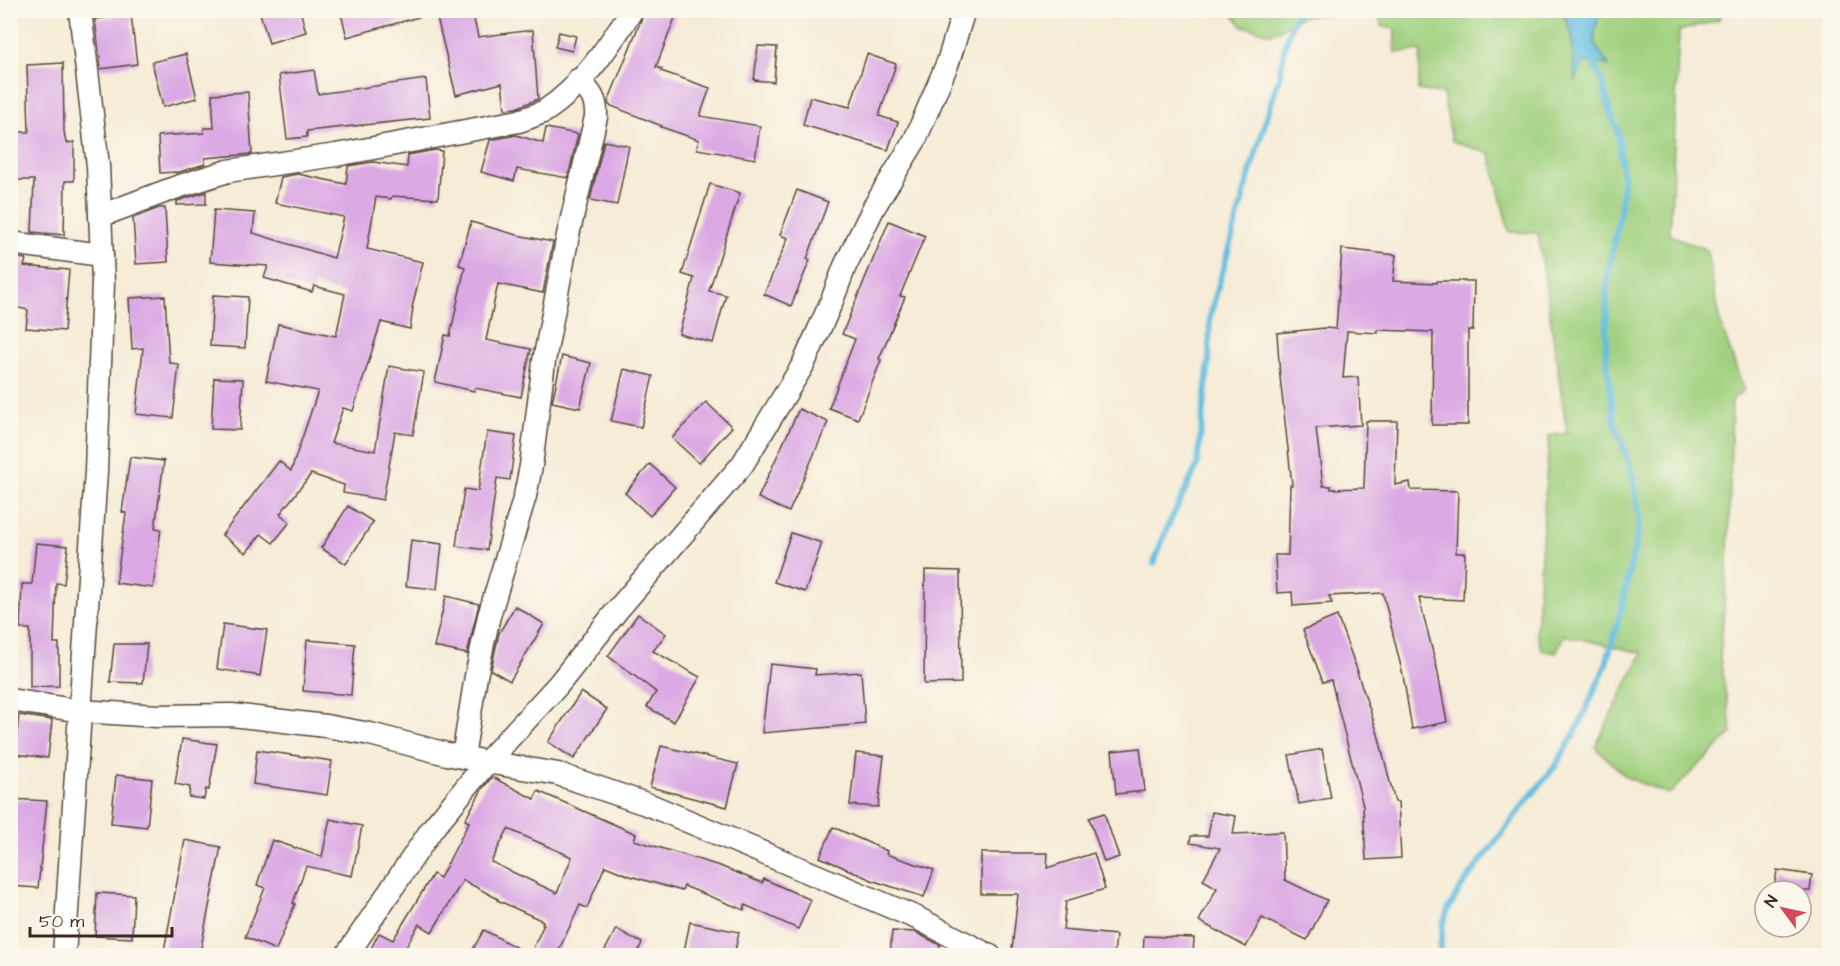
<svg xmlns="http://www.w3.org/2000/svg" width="1840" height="966" viewBox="0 0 1840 966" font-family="'Architects Daughter',sans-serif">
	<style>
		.green { fill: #a1d180; stroke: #6e7e4f; stroke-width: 1.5 }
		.water { fill: #62bee0; stroke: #4e747f; stroke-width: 1.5 }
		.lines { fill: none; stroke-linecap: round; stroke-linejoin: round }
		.stream { stroke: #62bee0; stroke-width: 6 }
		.building { fill: #dbaae4; fill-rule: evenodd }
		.minor-casing { stroke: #57473a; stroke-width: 25 }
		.minor { stroke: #fff; stroke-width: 22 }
	</style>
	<rect width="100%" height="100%" fill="#fbf7ec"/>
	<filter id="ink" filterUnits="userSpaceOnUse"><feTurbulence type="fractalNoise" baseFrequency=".0167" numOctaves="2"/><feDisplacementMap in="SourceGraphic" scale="12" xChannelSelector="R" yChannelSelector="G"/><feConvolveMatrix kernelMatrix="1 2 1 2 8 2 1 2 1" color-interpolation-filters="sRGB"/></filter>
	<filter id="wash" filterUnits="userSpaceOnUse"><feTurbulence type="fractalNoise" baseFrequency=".008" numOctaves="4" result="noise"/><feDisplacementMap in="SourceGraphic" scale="24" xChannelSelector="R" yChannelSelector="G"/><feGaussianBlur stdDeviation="1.35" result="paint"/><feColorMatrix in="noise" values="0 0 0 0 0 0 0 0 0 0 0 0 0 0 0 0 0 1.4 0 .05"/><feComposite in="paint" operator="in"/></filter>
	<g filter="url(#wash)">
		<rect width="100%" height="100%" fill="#f6ecd7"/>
		<g class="green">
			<path d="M 1241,10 L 1347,10 L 1347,11 L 1344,14 L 1304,16 L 1272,34 L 1243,26 L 1234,17 Z"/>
			<path d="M 1379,11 L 1562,11 L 1572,35 L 1575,80 L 1584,62 L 1608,65 C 1591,43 1591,37 1601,11 L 1721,11 L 1719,20 L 1679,31 L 1670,235 L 1707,250 L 1719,319 L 1744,391 L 1732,399 L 1728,559 L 1720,658 L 1732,733 L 1669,794 L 1628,778 L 1595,747 L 1642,653 L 1564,635 L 1556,653 L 1542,650 L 1536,633 L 1549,436 L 1567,433 L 1538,233 L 1509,232 L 1490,154 L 1452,141 L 1443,94 L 1418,90 L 1421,50 L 1395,53 L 1395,29 L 1381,26 Z"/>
		</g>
		<path class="water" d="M 1562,11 L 1601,11 C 1591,37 1591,43 1609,65 L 1584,62 L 1575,82 L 1572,35 Z"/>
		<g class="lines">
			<g class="stream">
				<path d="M 1154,563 L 1167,528 L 1197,466 L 1209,361 L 1210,316 L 1251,169 L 1279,77 L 1286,42 L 1297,10"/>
				<path d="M 1439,956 L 1443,924 L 1448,910 L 1460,889 L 1517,813 L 1556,765 L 1577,729 L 1605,667 L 1619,618 L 1636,542 L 1640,521 L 1633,476 L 1614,419 L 1606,355 L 1607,279 L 1620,211 L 1623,182 L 1618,131 L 1611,116 L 1601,79 L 1590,57"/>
			</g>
		</g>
		<g id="blocks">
			<g class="building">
				<path d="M 259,10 L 300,10 L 306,32 L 269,43 Z"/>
				<path d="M 340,10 L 425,10 L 426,15 L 347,37 Z"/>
				<path d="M 435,10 L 472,10 L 478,37 L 533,30 L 538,99 L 516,108 L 505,109 L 502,83 L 456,95 Z"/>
				<path d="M 645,10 L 678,10 L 656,67 L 662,69 L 661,71 L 710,88 L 700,116 L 760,126 L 755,159 L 697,149 L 699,140 L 661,127 L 662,126 L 609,105 L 608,102 Z"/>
				<path d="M 131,15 L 137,64 L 101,69 L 95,19 Z"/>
				<path d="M 559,32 L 576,36 L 572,51 L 555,47 Z"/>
				<path d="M 758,46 L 777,47 L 774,82 L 754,80 Z"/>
				<path d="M 186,54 L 197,98 L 163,107 L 152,62 Z"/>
				<path d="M 867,54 L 896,64 L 879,116 L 898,122 L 888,150 L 803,125 L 810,97 L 850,107 Z"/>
				<path d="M 63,63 L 64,131 L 66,143 L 74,142 L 74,181 L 65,181 L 64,235 L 32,232 L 34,180 L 10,180 L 10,132 L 29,132 L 27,65 Z"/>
				<path d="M 314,70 L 318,94 L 426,79 L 430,118 L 307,131 L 307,137 L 287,139 L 279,75 Z"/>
				<path d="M 248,92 L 252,154 L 205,158 L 205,164 L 176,173 L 176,172 L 160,173 L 158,136 L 204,133 L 204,128 L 214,128 L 212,94 Z"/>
				<path d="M 546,128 L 578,134 L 568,178 L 517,169 L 514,181 L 481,172 L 490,140 L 516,135 L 543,143 Z"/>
				<path d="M 604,141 L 629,146 L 617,205 L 590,200 Z"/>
				<path d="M 435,150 L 442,151 L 438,199 L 392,196 L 391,199 L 376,197 L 367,249 L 423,262 L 412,308 L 413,308 L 410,329 L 381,322 L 353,411 L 343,408 L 331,443 L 375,451 L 389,366 L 424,372 L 413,435 L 395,432 L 383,500 L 343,493 L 344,485 L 311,474 L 280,514 L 290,522 L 273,543 L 261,534 L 246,553 L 222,535 L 279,461 L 291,471 L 318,391 L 266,381 L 278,324 L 336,336 L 345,294 L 314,286 L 312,292 L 264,278 L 268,266 L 210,262 L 214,210 L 255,213 L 253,233 L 334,258 L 344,217 L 275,203 L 281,177 L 298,174 L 346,184 L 348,166 L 373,162 L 407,167 L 408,155 Z"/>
				<path d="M 710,184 L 740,193 L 709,291 L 726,295 L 713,343 L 679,334 L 694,278 L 682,274 Z"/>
				<path d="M 797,190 L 828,202 L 807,259 L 810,260 L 791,306 L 764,294 L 788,238 L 780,235 Z"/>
				<path d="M 206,192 L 206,204 L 177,205 L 177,201 Z"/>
				<path d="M 159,208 L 165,208 L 168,262 L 136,264 L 133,218 Z"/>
				<path d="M 889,221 L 925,236 L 900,296 L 905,297 L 879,359 L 881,360 L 858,419 L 829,408 L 855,339 L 842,334 Z"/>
				<path d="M 471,222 L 517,235 L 553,242 L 543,293 L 498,284 L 486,340 L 531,349 L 521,397 L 475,388 L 474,391 L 435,382 L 445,335 L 450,336 L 465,267 L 459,265 Z"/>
				<path d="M 1342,249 L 1396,255 L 1393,281 L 1437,283 L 1437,281 L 1474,281 L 1473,330 L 1468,330 L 1468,425 L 1432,425 L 1433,332 L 1378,330 L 1378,333 L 1347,331 L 1343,378 L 1358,377 L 1361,425 L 1316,428 L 1323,486 L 1331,486 L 1331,489 L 1364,488 L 1366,421 L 1397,421 L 1395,485 L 1410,482 L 1411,490 L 1458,491 L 1456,553 L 1465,553 L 1463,600 L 1419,598 L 1437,668 L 1447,722 L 1412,729 L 1403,675 L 1383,593 L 1329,596 L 1332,603 L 1293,606 L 1292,592 L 1277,593 L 1275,555 L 1288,555 L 1290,485 L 1292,485 L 1280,377 L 1277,333 L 1325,328 L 1336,329 Z"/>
				<path d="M 10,257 L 26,259 L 24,266 L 69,270 L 64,331 L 26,328 L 28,310 L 10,306 Z"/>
				<path d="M 213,295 L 248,297 L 245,348 L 210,346 Z"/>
				<path d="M 165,296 L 169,363 L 179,364 L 173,418 L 136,414 L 143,348 L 132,349 L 129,298 Z"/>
				<path d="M 562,356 L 591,363 L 580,408 L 552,402 Z"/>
				<path d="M 624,369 L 653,376 L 641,427 L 611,421 Z"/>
				<path d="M 214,378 L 243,379 L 240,430 L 211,429 Z"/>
				<path d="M 706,402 L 732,427 L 699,463 L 672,438 Z"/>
				<path d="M 799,409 L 828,422 L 789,512 L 758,498 Z"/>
				<path d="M 487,432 L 516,436 L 510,480 L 497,478 L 487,550 L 456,546 L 464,489 L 478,491 Z"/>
				<path d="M 130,457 L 164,461 L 155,528 L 161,529 L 153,588 L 116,583 L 126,513 L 122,512 Z"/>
				<path d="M 650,464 L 675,487 L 650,516 L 625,493 Z"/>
				<path d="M 348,506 L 373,522 L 346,564 L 321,548 Z"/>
				<path d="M 791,533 L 822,543 L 805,592 L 774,582 Z"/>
				<path d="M 411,540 L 442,544 L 437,589 L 406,586 Z"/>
				<path d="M 36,543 L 68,546 L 64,584 L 56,583 L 54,643 L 59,643 L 59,686 L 30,687 L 30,629 L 20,629 L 22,584 L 32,584 Z"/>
				<path d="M 925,570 L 960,571 L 961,683 L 924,684 Z"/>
				<path d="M 446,596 L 479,604 L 467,654 L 434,647 Z"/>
				<path d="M 515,606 L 544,624 L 510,681 L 491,670 L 499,633 Z"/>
				<path d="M 638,614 L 666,634 L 653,651 L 700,677 L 674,722 L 647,707 L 656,692 L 608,656 Z"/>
				<path d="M 1337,616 L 1358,672 L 1357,672 L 1378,734 L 1395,802 L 1398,802 L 1401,858 L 1366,860 L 1363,806 L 1331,680 L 1323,682 L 1303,630 Z"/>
				<path d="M 223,624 L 267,630 L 260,676 L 217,669 Z"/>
				<path d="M 307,640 L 355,644 L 351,695 L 303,691 Z"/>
				<path d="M 114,644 L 147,644 L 143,683 L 110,682 Z"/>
				<path d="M 770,664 L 816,669 L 815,675 L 861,672 L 865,724 L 762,733 Z"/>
				<path d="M 581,692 L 607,709 L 574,759 L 548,742 Z"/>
				<path d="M 19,715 L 52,720 L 48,758 L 15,754 Z"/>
				<path d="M 182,739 L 217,744 L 209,790 L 206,789 L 204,799 L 189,797 L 190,787 L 175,784 Z"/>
				<path d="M 661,746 L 738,764 L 727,807 L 650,787 Z"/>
				<path d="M 1140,748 L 1145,791 L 1116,794 L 1112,751 Z"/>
				<path d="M 1322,749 L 1331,798 L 1299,804 L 1289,755 Z"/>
				<path d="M 257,750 L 332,761 L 327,795 L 253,784 Z"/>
				<path d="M 856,753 L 884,756 L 878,807 L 850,805 Z"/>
				<path d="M 116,775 L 152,779 L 147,827 L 111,823 Z"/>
				<path d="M 492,777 L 534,799 L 538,791 L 636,834 L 634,840 L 720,866 L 762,883 L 764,879 L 811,900 L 798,929 L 745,905 L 744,910 L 684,886 L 682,891 L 630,876 L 605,866 L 587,908 L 580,905 L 556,956 L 469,956 L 484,930 L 530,955 L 544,924 L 542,924 L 543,921 L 497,900 L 498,899 L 463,880 L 432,932 L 419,924 L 406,947 L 422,956 L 367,956 L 379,933 L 393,940 L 433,874 L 440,878 L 469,822 L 465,820 L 483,788 ZM 508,829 L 572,857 L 557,893 L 491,862 Z"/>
				<path d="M 10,799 L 47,801 L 38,888 L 10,886 Z"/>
				<path d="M 1212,812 L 1236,816 L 1233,834 L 1283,832 L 1285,880 L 1327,900 L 1307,940 L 1262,918 L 1246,947 L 1199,921 L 1217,888 L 1203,880 L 1220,848 L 1190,843 L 1191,836 L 1208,836 Z"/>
				<path d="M 1104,813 L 1119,857 L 1104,862 L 1089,818 Z"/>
				<path d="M 330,819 L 362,826 L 352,876 L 306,866 L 293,903 L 295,904 L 276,950 L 245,937 L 265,888 L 257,885 L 272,840 L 322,857 Z"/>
				<path d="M 833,827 L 887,851 L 886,854 L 934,870 L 924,897 L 874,881 L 820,857 Z"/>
				<path d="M 185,840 L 221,847 L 202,942 L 200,956 L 163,956 Z"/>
				<path d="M 981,853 L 1048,853 L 1047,868 L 1094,853 L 1105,889 L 1066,901 L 1063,930 L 1116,935 L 1114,956 L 1066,956 L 1012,950 L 1018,894 L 981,894 Z"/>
				<path d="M 1777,870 L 1812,875 L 1810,891 L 1774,891 Z"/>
				<path d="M 97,893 L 134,895 L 132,938 L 95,936 Z"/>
				<path d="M 690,922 L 739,932 L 734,956 L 683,956 Z"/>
				<path d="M 616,929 L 642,943 L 636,956 L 602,956 Z"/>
				<path d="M 892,931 L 915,932 L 940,945 L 939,956 L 890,956 Z"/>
				<path d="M 1144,936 L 1194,938 L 1193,956 L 1143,956 Z"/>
			</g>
		</g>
	</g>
	<g filter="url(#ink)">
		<use href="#blocks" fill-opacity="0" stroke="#57473a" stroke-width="1.5"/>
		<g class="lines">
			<defs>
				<g id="minor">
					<path d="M 100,216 L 177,187 L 228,171 L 336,155 L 519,121 C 527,118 537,115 545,111 C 582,87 608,47 632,10"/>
					<path d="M 10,243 L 102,255"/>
					<path d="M 10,700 L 81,711 L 157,716 L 232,715 L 326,726 L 370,734 L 447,754 L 487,762 L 558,685 L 619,608 L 742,465 L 803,365 L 831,303 L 845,266 L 874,207 L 915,140 L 948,62 L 964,10"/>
					<path d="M 463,757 L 476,676 L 489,616 L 525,496 L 531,466 L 544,361 L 568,235 L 596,117 C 597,100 591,92 578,80"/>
					<path d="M 64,956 L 96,471 L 103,282 L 98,166 L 80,10"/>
					<path d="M 346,956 L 432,829 L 487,762 L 558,774 L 652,806 L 917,918 L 990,956"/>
				</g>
			</defs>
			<use href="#minor" class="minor-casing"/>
			<use href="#minor" class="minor"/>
		</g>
	</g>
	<rect width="1840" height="966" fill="none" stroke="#fbf7ec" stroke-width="36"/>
	<g transform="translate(1783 909) rotate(303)"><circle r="28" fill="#fbf7ec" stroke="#aea59a" stroke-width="1.5"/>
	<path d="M0-4.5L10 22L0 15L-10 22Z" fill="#d1495b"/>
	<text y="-9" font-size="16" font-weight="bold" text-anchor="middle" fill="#3b2a1e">N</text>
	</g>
	<path d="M30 927v9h142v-9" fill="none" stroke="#3b2a1e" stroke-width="3"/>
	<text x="39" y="927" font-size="18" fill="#3b2a1e" stroke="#fbf7ec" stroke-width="4.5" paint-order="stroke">50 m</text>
</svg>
